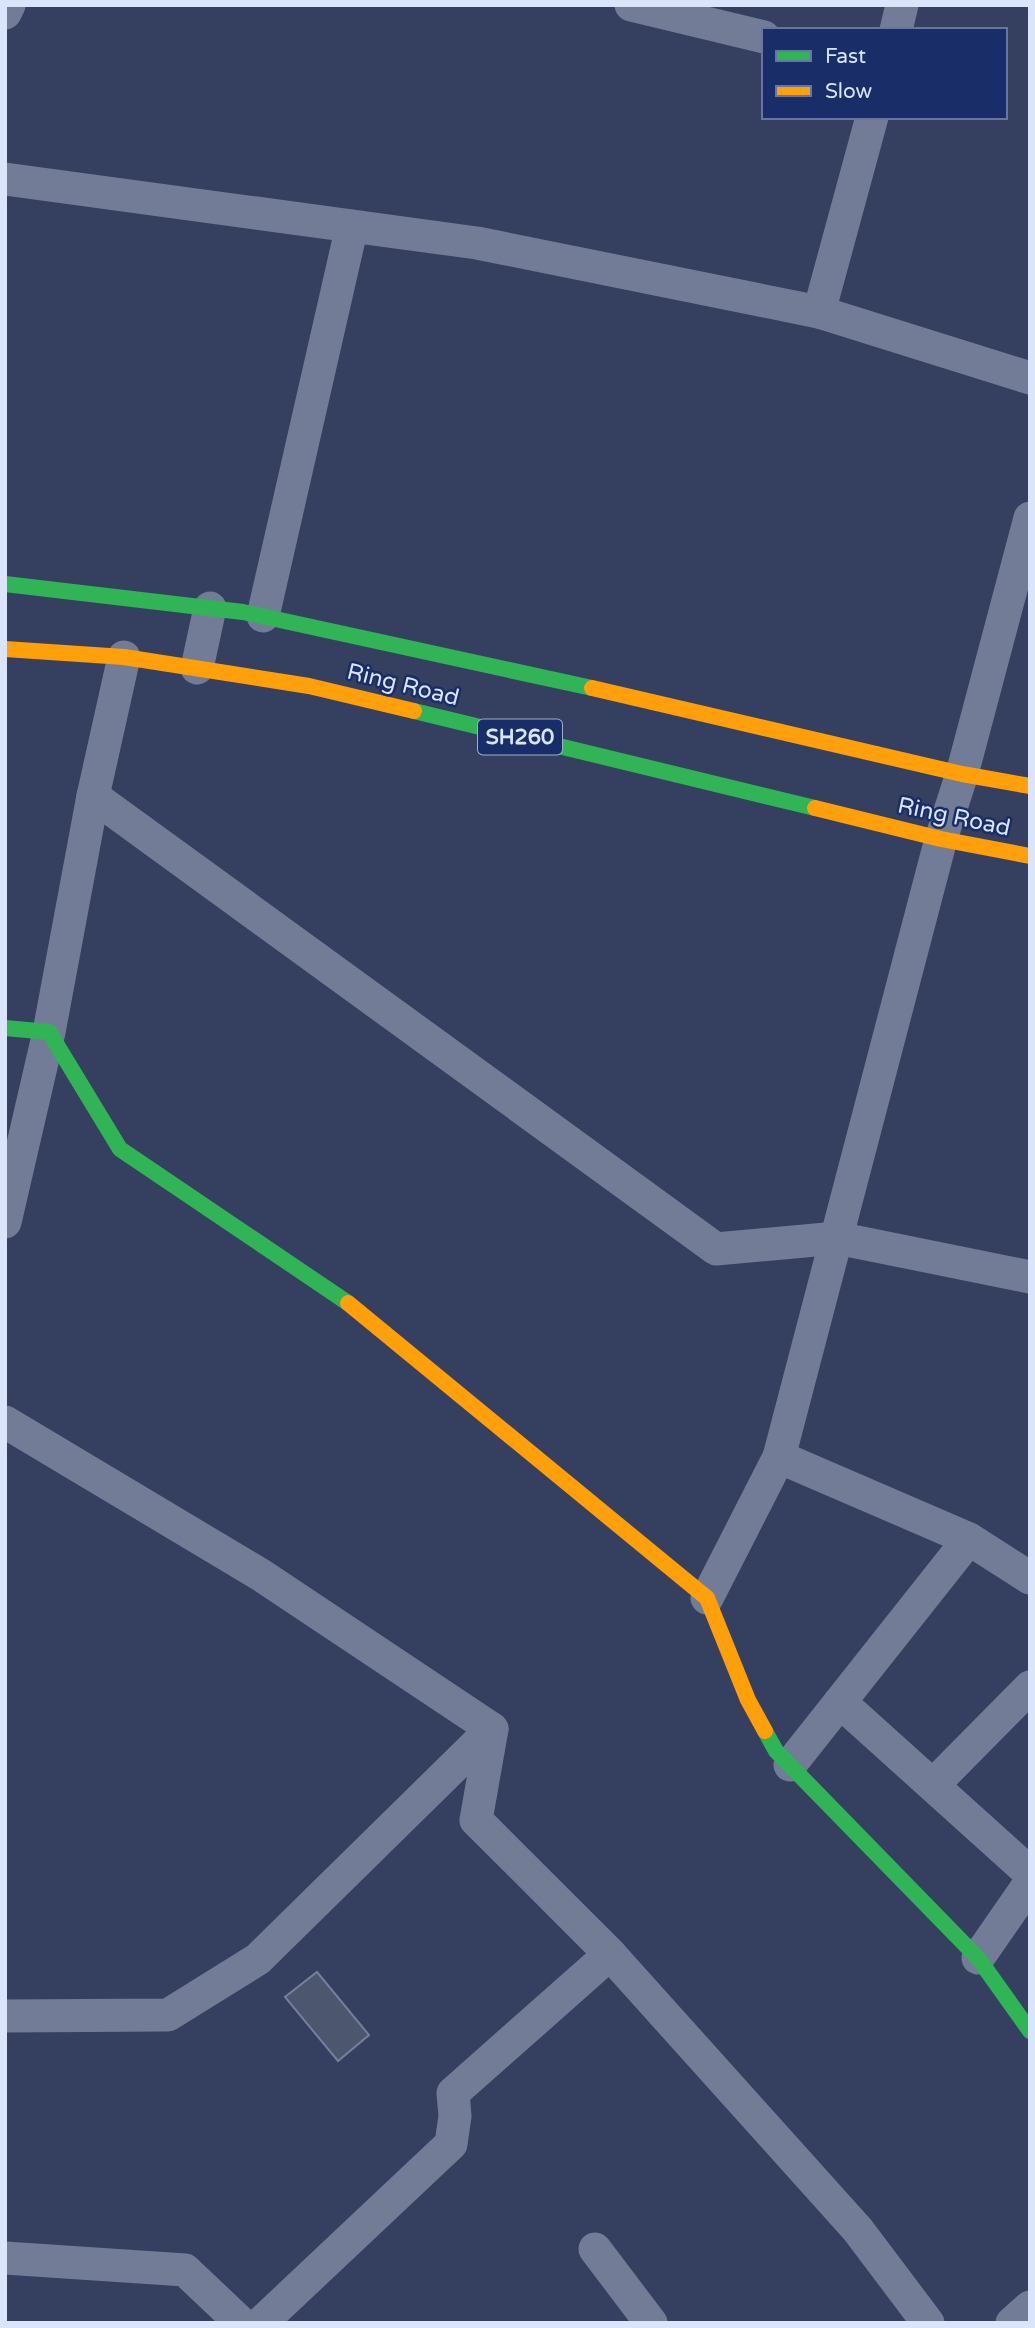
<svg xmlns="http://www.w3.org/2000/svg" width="1035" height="2328" viewBox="0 0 1035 2328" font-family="'Varela Round',sans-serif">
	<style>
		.building { fill: #4d566f; stroke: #747f9b; stroke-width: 2 }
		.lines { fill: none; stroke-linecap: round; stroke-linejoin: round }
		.street { stroke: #727c97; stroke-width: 33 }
		.fast { stroke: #30b455; stroke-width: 16 }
		.slow { stroke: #ff9f0a; stroke-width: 16 }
		.labels { text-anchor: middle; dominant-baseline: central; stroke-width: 5; stroke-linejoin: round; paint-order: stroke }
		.shield { fill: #192d68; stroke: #a0adce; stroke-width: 2 }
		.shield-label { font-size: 21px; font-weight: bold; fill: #dae4fa }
		.street-label { font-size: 23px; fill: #dae4fa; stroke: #192d68 }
	</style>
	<rect width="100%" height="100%" fill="#354061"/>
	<path class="building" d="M 317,1972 L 369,2035 L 338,2061 L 285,1997 Z"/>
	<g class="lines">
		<g class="street">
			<path d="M 631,5 L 764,37"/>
			<path d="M 5,13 L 9,5"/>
			<path d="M 896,30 L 902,5"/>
			<path d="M 5,179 L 477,243 L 819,312 L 1030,378"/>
			<path d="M 819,312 L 872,117"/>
			<path d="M 263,616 L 352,226"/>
			<path d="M 197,668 L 210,608"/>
			<path d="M 93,796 L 716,1249 L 837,1238 L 1030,1277"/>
			<path d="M 5,1222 L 49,1032 L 93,796 L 124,657"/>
			<path d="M 5,1422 L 261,1575 L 492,1729 L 476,1820 L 610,1954 L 858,2230 L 928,2323"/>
			<path d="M 779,1457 L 969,1539 L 1030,1578"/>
			<path d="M 707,1598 L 779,1457 L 941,839 L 962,774 L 1030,518"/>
			<path d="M 840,1702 L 1030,1873"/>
			<path d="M 790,1765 L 969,1539"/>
			<path d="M 933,1785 L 1030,1687"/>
			<path d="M 978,1958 L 1030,1883"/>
			<path d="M 5,2016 L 168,2015 L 258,1959 L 492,1729"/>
			<path d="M 595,2249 L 651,2323"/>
			<path d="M 5,2258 L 185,2270 L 241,2323"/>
			<path d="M 261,2323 L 451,2144 L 455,2116 L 453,2093 L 610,1954"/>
			<path d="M 1012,2323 L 1030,2307"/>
		</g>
		<g class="fast">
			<path d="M 5,584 L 243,612 L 592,688"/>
			<path d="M 414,711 L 815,808"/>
			<path d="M 5,1028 L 49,1032 L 120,1149 L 348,1303"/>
			<path d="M 765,1731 L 776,1751 L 978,1958 L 1030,2031"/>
		</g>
		<g class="slow">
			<path d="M 5,649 L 124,657 L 309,686 L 414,711"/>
			<path d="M 592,688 L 962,774 L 1030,786"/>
			<path d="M 815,808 L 941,839 L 1030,856"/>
			<path d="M 348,1303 L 707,1598 L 748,1700 L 765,1731"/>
		</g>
	</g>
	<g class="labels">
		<rect class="shield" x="478" y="719.5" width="84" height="35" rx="5"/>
		<g class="shield-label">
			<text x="520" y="737">SH260</text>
		</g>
		<g class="street-label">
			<text transform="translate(403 685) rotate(14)">Ring Road</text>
			<text transform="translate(954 817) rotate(12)">Ring Road</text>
		</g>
	</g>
	<rect width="1035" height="2328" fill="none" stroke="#dae4fa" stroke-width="14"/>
	<rect x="762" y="28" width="245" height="91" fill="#192d68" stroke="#6676a2" stroke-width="2"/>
	<rect x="776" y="51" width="35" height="10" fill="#30b455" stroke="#6676a2" stroke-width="2"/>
	<text x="825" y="63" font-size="21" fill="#dae4fa">Fast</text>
	<rect x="776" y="86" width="35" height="10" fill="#ff9f0a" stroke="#6676a2" stroke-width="2"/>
	<text x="825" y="98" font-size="21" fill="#dae4fa">Slow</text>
</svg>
